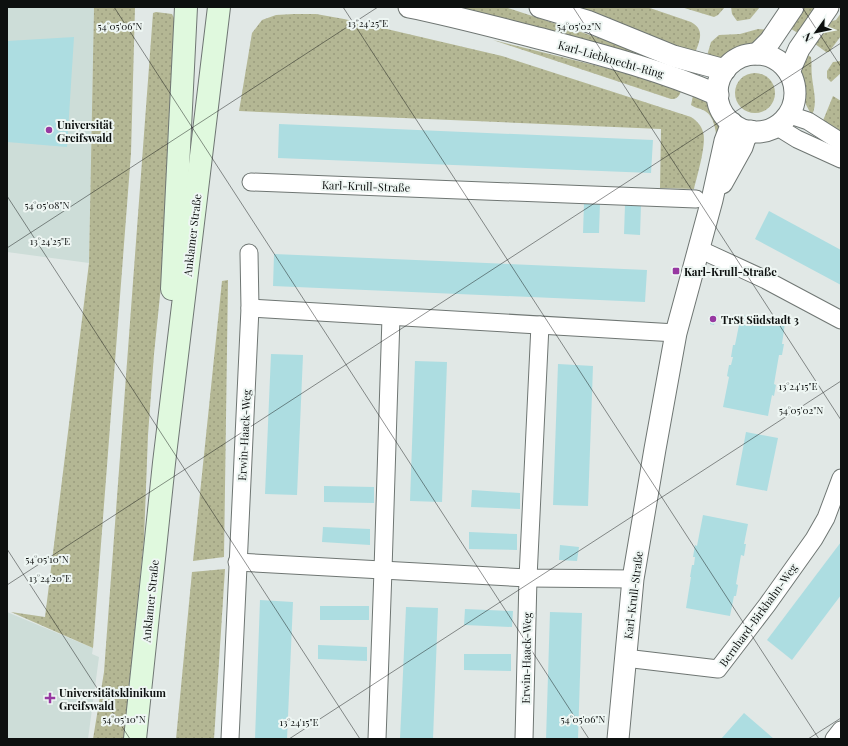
<svg xmlns="http://www.w3.org/2000/svg" width="848" height="746" viewBox="0 0 848 746" font-family="'Playfair Display',serif">
	<style>
		.built { fill: #cdddd8 }
		.grass { fill: url(#grass-dots) }
		.building { fill: #addde1 }
		.lines { fill: none; stroke-linecap: round; stroke-linejoin: round }
		.minor-casing { stroke: #6f7673; stroke-width: 19 }
		.tertiary-casing { stroke: #6f7673; stroke-width: 23 }
		.secondary-casing { stroke: #6f7673; stroke-width: 24 }
		.minor { stroke: #fff; stroke-width: 17 }
		.tertiary { stroke: #fff; stroke-width: 21 }
		.secondary { stroke: #e0f9de; stroke-width: 22 }
		.ticks { fill: none; stroke: #0d100f; stroke-width: 1; stroke-opacity: 0.45 }
		.poi-dot { fill: #9738a1; stroke: #eef6f3; stroke-width: 1.5 }
		.labels { text-anchor: middle; dominant-baseline: central; stroke-width: 4; stroke-linejoin: round; paint-order: stroke }
		.street-label { font-size: 11px; fill: #0d100f; stroke: #eef6f3 }
		.poi-label { font-size: 11px; font-weight: bold; fill: #0d100f; stroke: #eef6f3; text-anchor: start }
		.ticks-label { font-size: 10px; text-anchor: middle; fill: #0d100f; stroke: #eef6f3; stroke-width: 4; stroke-linejoin: round; paint-order: stroke }
	</style>
	<defs>
		<pattern id="grass-dots" width="8" height="8" patternUnits="userSpaceOnUse"><rect width="8" height="8" fill="#b4b794"/><path d="M2 2h.1M6 6h.1" fill="none" stroke="#9a9c7e" stroke-width="1.8" stroke-linecap="round"/></pattern>
	</defs>
	<rect width="100%" height="100%" fill="#e1e8e6"/>
	<g class="built">
		<path d="M 7,7 L 94,7 L 89,263 L 7,252 Z"/>
		<path d="M 7,612 L 93,648 L 92,654 L 99,657 L 88,739 L 7,739 Z"/>
	</g>
	<g class="grass">
		<path d="M 94,7 L 135,7 L 131,153 L 93,648 L 11,612 L 45,617 L 89,263 Z"/>
		<path d="M 452,7 L 505,7 L 690,68 L 686,77 Z"/>
		<path d="M 579,7 L 647,7 L 691,22 C 707,31 698,43 694,57 L 603,19 Z"/>
		<path d="M 681,7 L 725,7 L 718,15 L 714,17 Z"/>
		<path d="M 731,7 L 760,7 L 750,19 L 737,21 L 732,14 Z"/>
		<path d="M 801,7 L 818,7 L 801,35 L 788,27 Z"/>
		<path d="M 156,12 L 172,14 L 174,18 L 176,57 L 161,286 L 154,354 L 148,435 L 144,539 L 124,739 L 93,739 L 104,672 L 153,13 Z"/>
		<path d="M 841,13 L 841,36 L 829,52 L 826,52 L 811,41 L 824,23 L 836,20 Z"/>
		<path d="M 294,14 L 316,14 L 344,19 L 502,56 L 691,117 C 697,121 701,125 703,132 C 707,143 697,176 694,189 L 660,188 L 661,129 L 239,111 L 252,33 L 262,20 L 276,15 Z"/>
		<path d="M 758,29 L 769,30 L 750,48 L 738,51 L 726,58 L 706,59 L 711,42 L 719,35 L 740,34 Z"/>
		<path d="M 493,40 L 683,87 C 680,93 679,100 671,99 Z"/>
		<path d="M 805,53 L 811,57 C 812,64 811,70 812,77 C 813,89 818,103 812,115 C 804,104 798,85 800,72 C 800,65 803,58 805,53 Z"/>
		<path d="M 841,61 L 841,73 L 831,82 L 827,78 L 827,71 L 833,62 Z"/>
		<circle cx="755" cy="93" r="20"/>
		<path d="M 694,91 C 708,101 726,120 717,138 C 715,128 714,115 703,110 C 699,108 695,108 691,105 Z"/>
		<path d="M 833,96 L 841,101 L 841,135 L 822,123 Z"/>
		<path d="M 228,280 L 224,557 L 193,561 L 222,281 Z"/>
		<path d="M 225,569 L 214,739 L 176,739 L 192,572 Z"/>
	</g>
	<g class="building">
		<path d="M 74,37 L 67,147 L 7,142 L 7,41 Z"/>
		<path d="M 279,124 L 653,140 L 651,173 L 278,158 Z"/>
		<path d="M 584,203 L 600,203 L 599,233 L 583,233 Z"/>
		<path d="M 625,205 L 641,205 L 640,235 L 624,234 Z"/>
		<path d="M 769,211 L 841,250 L 841,285 L 755,239 Z"/>
		<path d="M 274,254 L 647,270 L 645,302 L 273,286 Z"/>
		<path d="M 712,314 L 717,315 L 714,325 L 710,324 Z"/>
		<path d="M 741,315 L 785,323 L 782,344 L 784,344 L 782,355 L 779,355 L 774,384 L 776,385 L 774,396 L 772,395 L 768,416 L 723,407 L 729,377 L 727,376 L 729,365 L 731,365 L 733,357 L 731,357 L 733,345 L 735,345 Z"/>
		<path d="M 271,354 L 303,355 L 297,495 L 265,494 Z"/>
		<path d="M 415,361 L 447,362 L 442,502 L 410,501 Z"/>
		<path d="M 558,364 L 593,366 L 588,506 L 553,505 Z"/>
		<path d="M 746,432 L 778,438 L 767,491 L 736,485 Z"/>
		<path d="M 324,486 L 374,487 L 374,503 L 324,502 Z"/>
		<path d="M 472,490 L 520,493 L 520,509 L 471,507 Z"/>
		<path d="M 703,515 L 748,524 L 744,544 L 746,544 L 744,556 L 741,555 L 736,584 L 738,585 L 736,596 L 734,596 L 730,616 L 686,608 L 691,577 L 690,577 L 692,565 L 694,565 L 695,557 L 693,557 L 695,545 L 697,546 Z"/>
		<path d="M 323,527 L 370,529 L 370,545 L 322,542 Z"/>
		<path d="M 469,532 L 517,534 L 517,550 L 469,549 Z"/>
		<path d="M 841,542 L 841,595 L 792,660 L 767,640 Z"/>
		<path d="M 560,545 L 579,547 L 577,561 L 559,560 Z"/>
		<path d="M 260,600 L 293,602 L 287,739 L 255,739 Z"/>
		<rect x="320" y="606" width="49" height="14"/>
		<path d="M 406,607 L 438,608 L 433,739 L 400,739 Z"/>
		<path d="M 465,609 L 513,611 L 512,627 L 464,625 Z"/>
		<path d="M 550,612 L 582,613 L 578,739 L 546,739 Z"/>
		<path d="M 318,645 L 367,647 L 367,661 L 318,659 Z"/>
		<path d="M 464,654 L 511,654 L 511,671 L 464,670 Z"/>
		<path d="M 744,713 L 774,739 L 721,739 Z"/>
	</g>
	<g class="lines">
		<defs>
			<g id="minor">
				<path d="M 791,110 L 796,117 L 808,121 L 841,142"/>
				<path d="M 776,126 L 797,139 L 841,159"/>
				<path d="M 251,182 L 696,199"/>
				<path d="M 699,249 L 766,280 L 841,320"/>
				<path d="M 250,308 L 676,333"/>
				<path d="M 237,562 L 528,578 L 633,579"/>
				<path d="M 625,658 L 718,669 L 767,605 L 814,539 L 826,518 L 841,478"/>
				<path d="M 230,739 L 250,308 L 249,253"/>
				<path d="M 377,739 L 383,570 L 391,317"/>
				<path d="M 524,739 L 528,578 L 540,325"/>
				<path d="M 834,739 L 841,730"/>
			</g>
			<g id="tertiary">
				<path d="M 409,7 C 454,16 498,28 542,39 C 602,55 660,70 718,95"/>
				<path d="M 540,7 L 587,21 L 673,56 L 725,70"/>
				<path d="M 757,54 L 770,41 L 793,7"/>
				<circle cx="756" cy="93" r="39"/>
				<path d="M 789,72 L 799,49 L 828,7"/>
				<path d="M 722,183 L 742,147 L 745,138 L 751,131"/>
				<path d="M 618,739 L 633,579 L 655,449 L 676,333 L 712,200 L 725,141 L 732,123"/>
			</g>
			<g id="secondary">
				<path d="M 172,289 L 186,7"/>
				<path d="M 135,739 L 164,463 L 219,7"/>
			</g>
		</defs>
		<use href="#minor" class="minor-casing"/>
		<use href="#tertiary" class="tertiary-casing"/>
		<use href="#secondary" class="secondary-casing"/>
		<use href="#minor" class="minor"/>
		<use href="#tertiary" class="tertiary"/>
		<use href="#secondary" class="secondary"/>
	</g>
	<path class="ticks" d="M 114,7 L 589,739M 343,7 L 819,739M 573,7 L 841,420M 802,7 L 841,67M 7,196 L 360,739M 7,248 L 378,7M 7,549 L 130,739M 7,585 L 841,43M 289,739 L 841,381M 808,739 L 841,718"/>
	<g class="poi-dot">
		<circle cx="49" cy="130" r="4"/>
		<rect x="672" y="267" width="8" height="8" rx="2"/>
		<circle cx="713" cy="319" r="4"/>
		<path d="M48 692h4v4h4v4h-4v4h-4v-4h-4v-4h4z"/>
	</g>
	<g class="labels">
		<g class="street-label">
			<text transform="translate(611 59) rotate(16)">Karl-Liebknecht-Ring</text>
			<text transform="translate(366 186) rotate(2)">Karl-Krull-Straße</text>
			<text transform="translate(192 235) rotate(-83)">Anklamer Straße</text>
			<text transform="translate(244 435) rotate(-87)">Erwin-Haack-Weg</text>
			<text transform="translate(633 595) rotate(-83)">Karl-Krull-Straße</text>
			<text transform="translate(150 601) rotate(-84)">Anklamer Straße</text>
			<text transform="translate(758 615) rotate(-54)">Bernhard-Birkhahn-Weg</text>
			<text transform="translate(526 658) rotate(-89)">Erwin-Haack-Weg</text>
		</g>
		<g class="poi-label">
			<text x="57" y="124">Universität<tspan x="57" dy="13">Greifswald</tspan></text>
			<text x="684" y="271">Karl-Krull-Straße</text>
			<text x="721" y="319">TrSt Südstadt 3</text>
			<text x="59" y="692">Universitätsklinikum<tspan x="59" dy="13">Greifswald</tspan></text>
		</g>
	</g>
	<g class="ticks-label">
		<text x="368" y="27">13°24'25"E</text>
		<text x="120" y="30">54°05'06"N</text>
		<text x="579" y="30">54°05'02"N</text>
		<text x="47" y="209">54°05'08"N</text>
		<text x="50" y="245">13°24'25"E</text>
		<text x="798" y="390">13°24'15"E</text>
		<text x="801" y="414">54°05'02"N</text>
		<text x="47" y="563">54°05'10"N</text>
		<text x="50" y="582">13°24'20"E</text>
		<text x="124" y="723">54°05'10"N</text>
		<text x="583" y="723">54°05'06"N</text>
		<text x="299" y="726">13°24'15"E</text>
	</g>
	<rect width="848" height="746" fill="none" stroke="#0d100f" stroke-width="16"/>
	<g transform="translate(816 32) rotate(237)" stroke="#eef6f3" stroke-width="3" paint-order="stroke">
	<path d="M0-3L7 15L0 10L-7 15Z" fill="#0d100f"/>
	<text y="-6" font-size="11" font-weight="bold" text-anchor="middle" fill="#0d100f">N</text>
	</g>
</svg>
